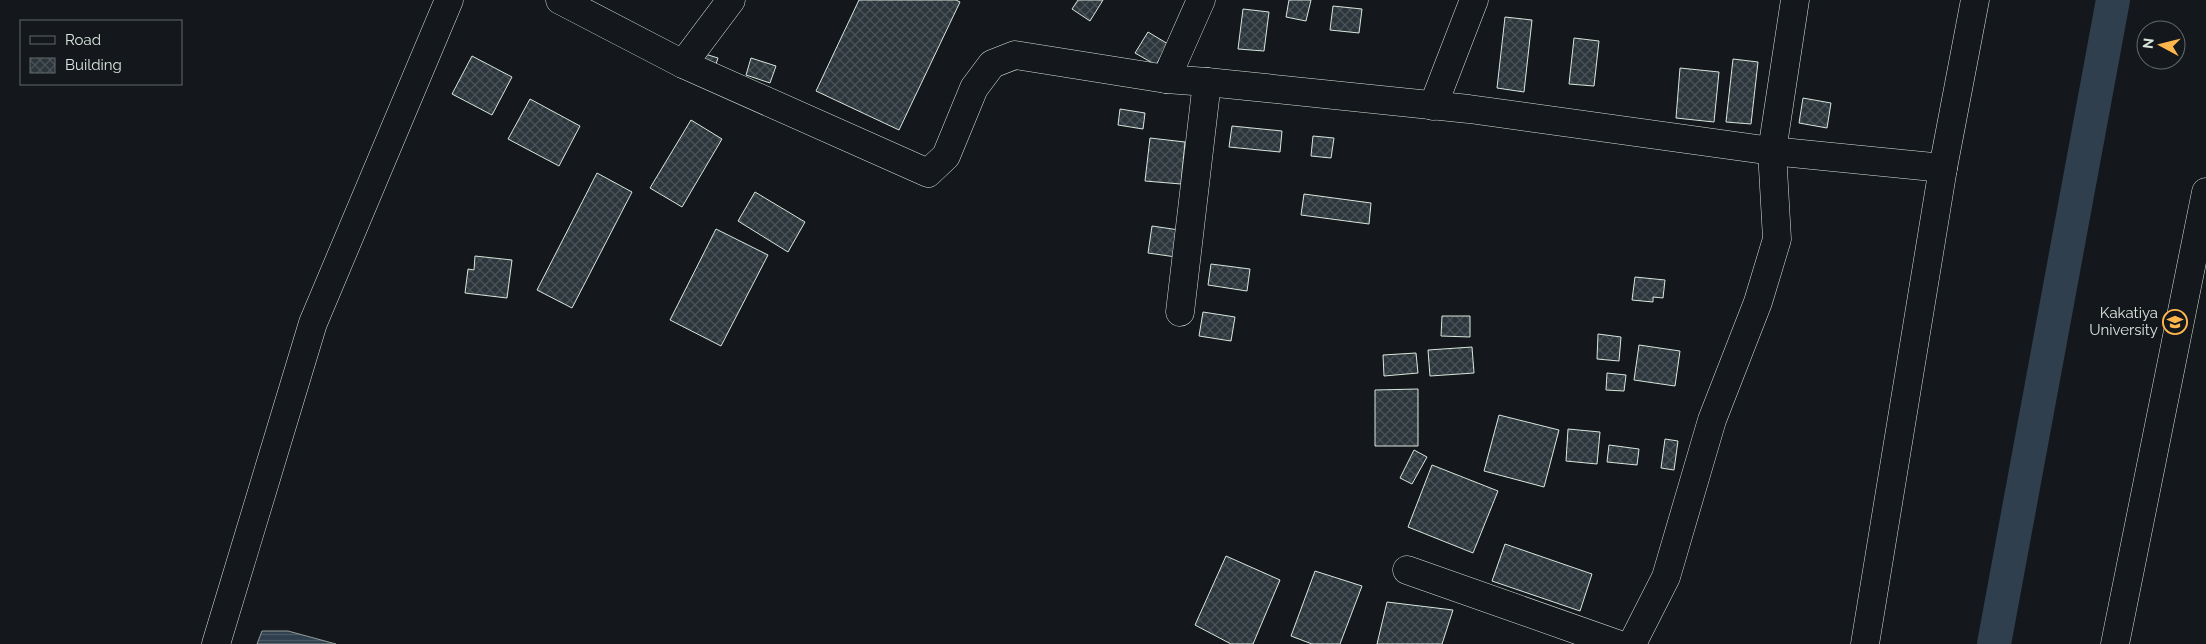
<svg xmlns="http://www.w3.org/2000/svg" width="2206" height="644" viewBox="0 0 2206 644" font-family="Raleway,sans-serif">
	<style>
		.water { fill: url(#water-rules); stroke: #939e99 }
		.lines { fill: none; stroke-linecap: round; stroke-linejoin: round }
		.canal { stroke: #2f3f4d; stroke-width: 34 }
		.building { fill: url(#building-cross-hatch); stroke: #d8e6dc }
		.street-casing { stroke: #d8e6dc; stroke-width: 29 }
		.street { stroke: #14181c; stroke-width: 28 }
		.labels { text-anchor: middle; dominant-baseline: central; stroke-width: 4; stroke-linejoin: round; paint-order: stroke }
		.poi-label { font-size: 15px; fill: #d8e6dc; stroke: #14181c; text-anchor: end }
	</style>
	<defs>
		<pattern id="water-rules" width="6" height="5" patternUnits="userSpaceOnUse" patternTransform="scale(1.25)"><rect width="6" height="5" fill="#2f3f4d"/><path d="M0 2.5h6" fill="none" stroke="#4c5b66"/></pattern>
		<pattern id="building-cross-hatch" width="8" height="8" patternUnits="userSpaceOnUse" patternTransform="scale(1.25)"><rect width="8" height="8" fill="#2c363c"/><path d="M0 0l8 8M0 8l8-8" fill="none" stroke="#4a5358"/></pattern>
	</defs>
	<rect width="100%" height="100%" fill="#14181c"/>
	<path class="water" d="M 262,631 L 288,631 L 336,644 L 257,644 Z"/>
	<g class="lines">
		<path class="canal" d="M 1994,644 L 2113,0"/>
	</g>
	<g class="building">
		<path d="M 859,0 L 956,0 L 960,2 L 899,130 L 816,91 Z"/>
		<path d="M 1078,0 L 1103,0 L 1090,21 L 1072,9 Z"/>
		<path d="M 1289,0 L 1311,0 L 1306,21 L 1286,17 Z"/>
		<path d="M 1333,6 L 1362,9 L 1359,33 L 1330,30 Z"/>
		<path d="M 1243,9 L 1269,12 L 1264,51 L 1238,49 Z"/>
		<path d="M 1505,17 L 1532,20 L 1524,92 L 1497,88 Z"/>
		<path d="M 1148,32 L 1168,44 L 1156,65 L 1135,53 Z"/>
		<path d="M 1574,38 L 1599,41 L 1594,86 L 1569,84 Z"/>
		<path d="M 705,54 L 718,58 L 714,70 L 701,67 Z"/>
		<path d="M 472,56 L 512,77 L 492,115 L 452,94 Z"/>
		<path d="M 751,58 L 776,66 L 770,83 L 746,75 Z"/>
		<path d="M 1733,59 L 1758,62 L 1751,124 L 1726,122 Z"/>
		<path d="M 1680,68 L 1719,72 L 1714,122 L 1676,118 Z"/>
		<path d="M 1803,98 L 1831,103 L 1827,128 L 1799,123 Z"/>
		<path d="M 530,99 L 580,126 L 559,166 L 508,139 Z"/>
		<path d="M 1120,109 L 1145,113 L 1143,129 L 1118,125 Z"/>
		<path d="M 691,120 L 722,139 L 682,207 L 650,188 Z"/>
		<path d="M 1232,126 L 1282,131 L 1280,152 L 1229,147 Z"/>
		<path d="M 1313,136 L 1334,138 L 1331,158 L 1311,156 Z"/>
		<path d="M 1150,138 L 1185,142 L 1181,184 L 1145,181 Z"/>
		<path d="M 597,173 L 632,192 L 572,308 L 537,290 Z"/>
		<path d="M 755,192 L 805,222 L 788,252 L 738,221 Z"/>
		<path d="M 1304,194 L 1371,203 L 1369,224 L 1301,215 Z"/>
		<path d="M 1152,226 L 1179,230 L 1176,257 L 1148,253 Z"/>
		<path d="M 716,229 L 768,255 L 721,346 L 670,320 Z"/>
		<path d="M 475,256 L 512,260 L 507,298 L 465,293 L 468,269 L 474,270 Z"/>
		<path d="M 1211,264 L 1250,269 L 1247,291 L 1208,285 Z"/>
		<path d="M 1635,277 L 1665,280 L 1663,298 L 1653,297 L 1653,302 L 1632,300 Z"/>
		<path d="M 1203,312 L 1235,317 L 1231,341 L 1199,336 Z"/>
		<path d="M 1442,316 L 1470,316 L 1470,337 L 1441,336 Z"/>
		<path d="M 1598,334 L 1621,337 L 1619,361 L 1597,359 Z"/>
		<path d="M 1639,345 L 1680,351 L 1675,386 L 1634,380 Z"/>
		<path d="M 1472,347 L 1474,373 L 1430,376 L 1428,350 Z"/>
		<path d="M 1416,353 L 1418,373 L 1384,376 L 1383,355 Z"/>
		<path d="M 1607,373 L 1626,375 L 1624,391 L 1606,390 Z"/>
		<path d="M 1418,389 L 1418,446 L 1375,446 L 1375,390 Z"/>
		<path d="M 1499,415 L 1559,430 L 1544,487 L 1484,471 Z"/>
		<path d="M 1568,429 L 1600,432 L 1597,464 L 1566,461 Z"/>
		<path d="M 1665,439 L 1678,441 L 1674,470 L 1661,468 Z"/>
		<path d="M 1609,445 L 1639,449 L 1637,465 L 1607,462 Z"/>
		<path d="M 1414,450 L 1427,457 L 1412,484 L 1400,478 Z"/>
		<path d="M 1432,465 L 1498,491 L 1473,553 L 1408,527 Z"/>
		<path d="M 1505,544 L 1592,574 L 1580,611 L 1492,581 Z"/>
		<path d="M 1226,556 L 1280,580 L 1253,644 L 1231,644 L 1195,625 Z"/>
		<path d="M 1315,571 L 1362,586 L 1340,644 L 1312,644 L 1291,636 Z"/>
		<path d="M 1387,602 L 1453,610 L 1442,644 L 1377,644 Z"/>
	</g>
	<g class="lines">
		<defs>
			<g id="street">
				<path d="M 560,0 L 683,64 L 928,173 L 946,156 L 974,88 L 992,64 L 1015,55 L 1166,79 L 1207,82 L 1469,109 L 1772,151 L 1943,168"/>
				<path d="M 683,64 L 731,0"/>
				<path d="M 1166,79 L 1201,0"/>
				<path d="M 1433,106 L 1474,0"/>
				<path d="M 1180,312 L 1207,82"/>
				<path d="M 1407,570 L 1617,644"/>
				<path d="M 216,644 L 313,323 L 449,0"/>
				<path d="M 1632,644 L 1666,577 L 1712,420 L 1758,302 L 1777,239 L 1772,151 L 1795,0"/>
				<path d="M 1865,644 L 1943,168 L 1975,0"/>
				<path d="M 2115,644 L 2206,192"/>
			</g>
		</defs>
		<use href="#street" class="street-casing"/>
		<use href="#street" class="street"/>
	</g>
	<defs>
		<symbol id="university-ring" viewBox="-11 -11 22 22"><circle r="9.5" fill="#14181c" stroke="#ffb74d" stroke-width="1.5"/><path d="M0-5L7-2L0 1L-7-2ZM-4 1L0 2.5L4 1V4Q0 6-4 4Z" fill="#ffb74d"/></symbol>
	</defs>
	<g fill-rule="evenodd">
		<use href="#university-ring" x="2161" y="308" width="28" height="28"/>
	</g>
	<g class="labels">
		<g class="poi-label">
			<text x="2158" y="313">Kakatiya<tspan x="2158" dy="17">University</tspan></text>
		</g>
	</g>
	<rect x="20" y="20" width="162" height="65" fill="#14181c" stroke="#626a69"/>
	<rect x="30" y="36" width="25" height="8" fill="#14181c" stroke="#626a69"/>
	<text x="65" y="45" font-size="15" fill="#d8e6dc">Road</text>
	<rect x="30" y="58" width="25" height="15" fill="url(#building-cross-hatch)" stroke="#626a69"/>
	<text x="65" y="70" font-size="15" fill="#d8e6dc">Building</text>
	<g transform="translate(2161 45) rotate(277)"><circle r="24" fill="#14181c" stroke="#626a69"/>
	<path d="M0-4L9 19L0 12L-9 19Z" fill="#ffb74d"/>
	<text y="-8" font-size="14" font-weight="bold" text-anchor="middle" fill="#d8e6dc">N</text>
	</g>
</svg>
